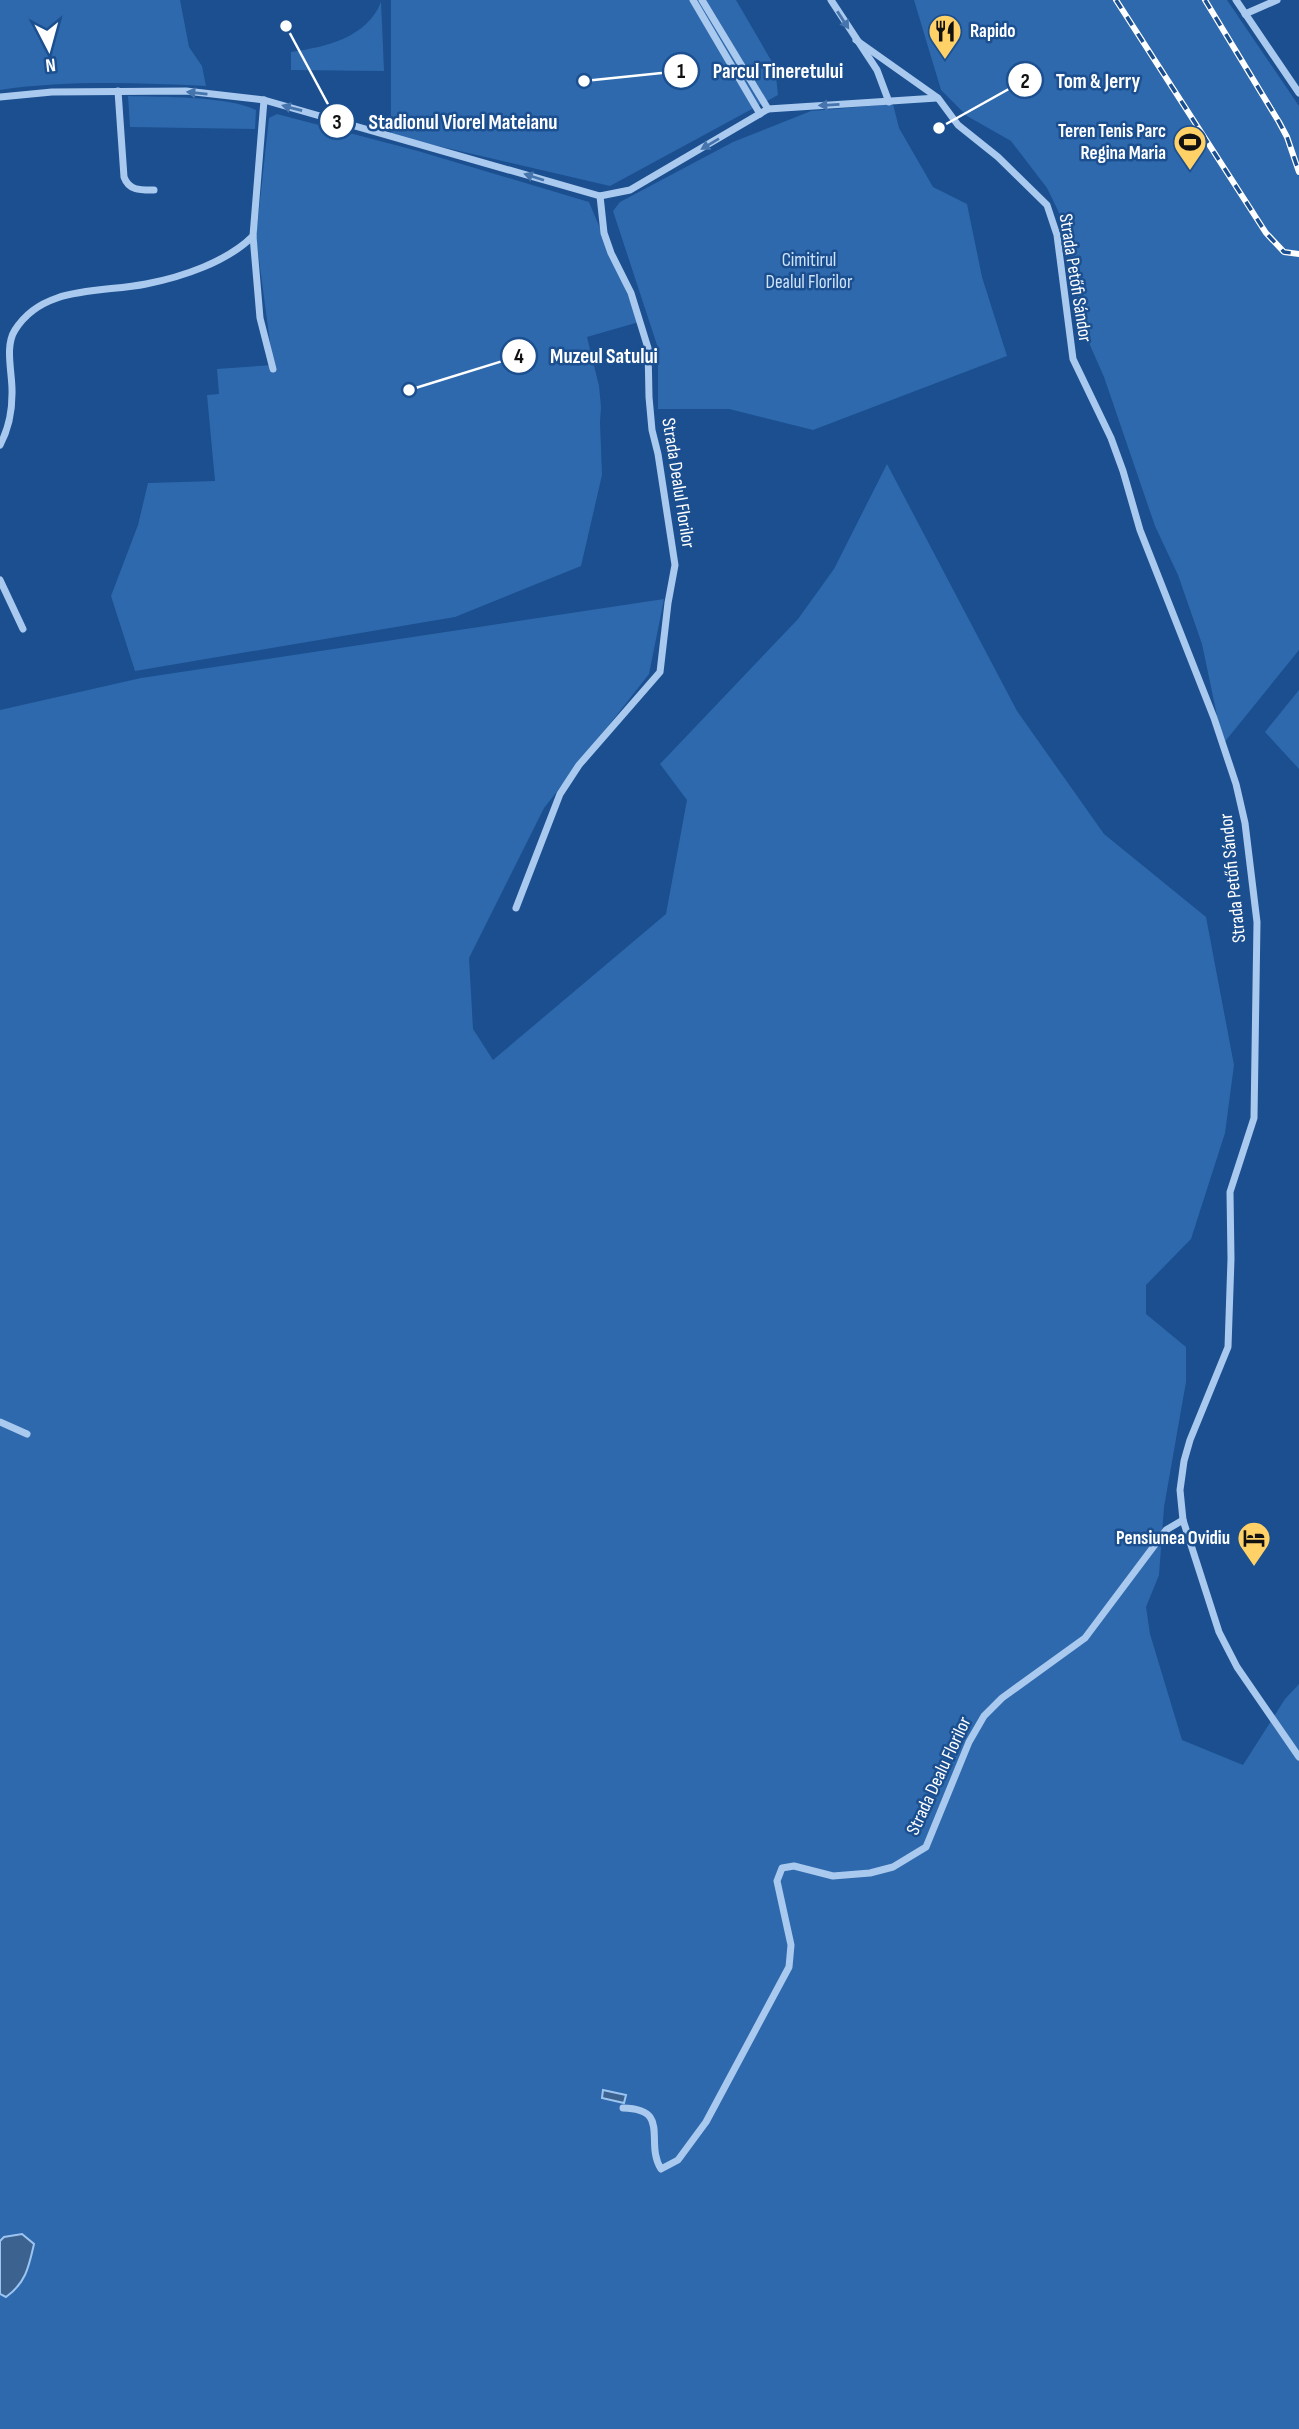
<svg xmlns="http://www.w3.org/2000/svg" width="1299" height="2429" viewBox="0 0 1299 2429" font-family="'Sofia Sans Condensed',sans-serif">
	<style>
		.green { fill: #2e69ad }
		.water { fill: #3c6290; stroke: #9cc4f0; stroke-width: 2 }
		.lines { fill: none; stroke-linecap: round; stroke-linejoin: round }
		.street { stroke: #a9c9ee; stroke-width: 7 }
		.rail-casing { stroke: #fff; stroke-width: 6 }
		.rail { stroke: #1b4f8f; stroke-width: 3.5; stroke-dasharray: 10; stroke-linecap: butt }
		.oneway { fill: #4674ac }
		.labels { text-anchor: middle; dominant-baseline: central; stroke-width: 5; stroke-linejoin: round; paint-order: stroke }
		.poi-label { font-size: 19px; font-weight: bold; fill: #fff; stroke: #1b4f8f; text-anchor: end }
		.park-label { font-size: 19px; fill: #cfe3fa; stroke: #1b4f8f }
		.street-label { font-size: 19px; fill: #fff; stroke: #1b4f8f }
		.leader { fill: none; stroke: #fff; stroke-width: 2.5 }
		.callout-dot { fill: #fff; stroke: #1b4f8f; stroke-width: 2.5 }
		.mark-label { font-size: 21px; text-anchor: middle; font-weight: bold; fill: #111 }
		.callout-label { font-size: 21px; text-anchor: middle; font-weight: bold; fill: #fff; stroke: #1b4f8f; stroke-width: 5; stroke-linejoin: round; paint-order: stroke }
	</style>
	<rect width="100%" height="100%" fill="#1b4f8f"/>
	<g class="green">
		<path d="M 0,0 L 180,0 L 189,47 L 202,66 L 206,86 C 137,83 69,80 0,90 Z"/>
		<path d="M 391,0 L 736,0 L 775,67 L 778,95 L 610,186 L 391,135 Z"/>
		<path d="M 914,0 L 1227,0 L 1299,106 L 1299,650 L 1223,744 L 1202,644 L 1178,575 L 1155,526 L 1104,377 L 1082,327 L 1066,227 L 1047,188 L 1011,141 L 967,116 L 941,90 Z"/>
		<path d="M 381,2 L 384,71 L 291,70 L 291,52 C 325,47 367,38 381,2 Z"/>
		<path d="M 128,96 C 161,97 228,96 256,110 L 255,129 L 130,127 Z"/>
		<path d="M 893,104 L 899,128 L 933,187 L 967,204 L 982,277 L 1007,356 L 813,430 L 729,409 L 658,409 L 658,348 L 613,211 L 620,202 L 733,142 L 811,111 Z"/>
		<path d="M 277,114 L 418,151 L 589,202 L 639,322 L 587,337 L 599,386 L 601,407 L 600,422 L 602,475 L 581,566 L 455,617 L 135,671 L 111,596 L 138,525 L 148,483 L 215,481 L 207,395 L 219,394 L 217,369 L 273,365 L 256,237 L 269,118 Z"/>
		<path d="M 887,464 L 1017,711 L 1104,834 L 1206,917 L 1234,1065 L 1225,1133 L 1191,1239 L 1146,1285 L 1146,1314 L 1186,1347 L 1186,1382 L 1164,1507 L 1159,1575 L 1146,1607 L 1150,1634 L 1182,1740 L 1243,1765 L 1285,1699 L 1299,1684 L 1299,2429 L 0,2429 L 0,710 L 141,678 L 664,599 L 649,674 L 544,808 L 469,958 L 473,1029 L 493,1060 L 666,914 L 687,800 L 660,764 L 798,619 L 834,569 Z"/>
		<path d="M 1299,690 L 1299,769 L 1265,732 Z"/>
	</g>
	<g class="water">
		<path d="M 603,2090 L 626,2095 L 624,2103 L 602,2098 Z"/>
		<path d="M 22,2234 L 34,2244 C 29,2266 26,2283 6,2297 L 0,2294 L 0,2241 L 4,2237 Z"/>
	</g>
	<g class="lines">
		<g class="street">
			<path d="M 693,0 L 760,114"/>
			<path d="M 702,0 L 768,109"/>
			<path d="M 831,0 L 877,70 L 889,102"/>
			<path d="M 1236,0 L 1299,93"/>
			<path d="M 1245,14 L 1277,0"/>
			<path d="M 856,40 L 938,98 L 958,125 L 998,157 L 1047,205 L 1057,235 L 1073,359 L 1111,438 L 1123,471 L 1140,530 L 1214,718 L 1236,784 L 1245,823 L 1257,922 L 1254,1118 L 1230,1192 L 1231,1259 L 1228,1347 L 1190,1440 L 1184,1461 L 1180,1490 L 1183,1520 L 1219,1632 L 1237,1667 L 1299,1757"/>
			<path d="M 118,91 L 124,177 C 129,191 141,190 154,190"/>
			<path d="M 0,97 L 52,92 L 186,91 L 264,100 L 600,196 L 630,190 L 768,109 L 937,98"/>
			<path d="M 253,236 L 260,318 L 273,369"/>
			<path d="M 0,445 C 8,430 12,411 12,394 C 13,375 4,347 15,330 C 43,285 101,293 146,284 C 182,277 227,262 253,236 L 264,100"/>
			<path d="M 0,580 L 23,629"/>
			<path d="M 516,908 L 560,794 L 579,765 L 660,672 L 668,603 L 675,565 L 658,454 L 652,430 L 649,397 L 648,348 L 631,293 L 611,253 L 604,233 L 600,196"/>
			<path d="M 0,1422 L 27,1434"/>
			<path d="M 623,2108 C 672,2109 644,2142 661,2169 L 678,2160 L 706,2122 L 789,1967 L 791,1945 L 777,1881 L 782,1868 L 794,1866 L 833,1876 L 870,1873 L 893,1867 L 926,1847 L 969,1742 L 984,1716 L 1002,1698 L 1085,1638 L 1166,1530 L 1183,1520"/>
		</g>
		<defs>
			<g id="rail">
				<path d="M 1116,0 L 1266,233 L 1284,252 L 1299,254"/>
				<path d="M 1205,0 L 1279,122 L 1287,137 L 1299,172"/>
			</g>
		</defs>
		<use href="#rail" class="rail-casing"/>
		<use href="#rail" class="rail"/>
	</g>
	<defs><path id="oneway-solid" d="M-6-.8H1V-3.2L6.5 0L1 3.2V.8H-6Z" transform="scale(1.75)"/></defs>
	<g class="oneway">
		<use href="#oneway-solid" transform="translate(843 20) rotate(57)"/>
		<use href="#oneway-solid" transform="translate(197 93) rotate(-174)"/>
		<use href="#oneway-solid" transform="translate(829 105) rotate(177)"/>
		<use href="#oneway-solid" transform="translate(292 108) rotate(-165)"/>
		<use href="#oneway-solid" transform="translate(710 144) rotate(149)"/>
		<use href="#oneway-solid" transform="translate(534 177) rotate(-162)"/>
	</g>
	<defs>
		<symbol id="restaurant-pin" viewBox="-11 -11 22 30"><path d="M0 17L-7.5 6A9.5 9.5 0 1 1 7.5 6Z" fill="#ffd166" stroke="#1b4f8f"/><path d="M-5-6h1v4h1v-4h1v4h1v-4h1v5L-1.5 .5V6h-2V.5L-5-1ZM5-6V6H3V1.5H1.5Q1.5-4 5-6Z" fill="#111"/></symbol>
		<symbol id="stadium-pin" viewBox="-11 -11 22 30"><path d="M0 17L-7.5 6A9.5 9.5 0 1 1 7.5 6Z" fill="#ffd166" stroke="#1b4f8f"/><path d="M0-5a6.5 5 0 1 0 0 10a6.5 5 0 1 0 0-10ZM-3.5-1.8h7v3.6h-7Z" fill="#111"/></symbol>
		<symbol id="hotel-pin" viewBox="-11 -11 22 30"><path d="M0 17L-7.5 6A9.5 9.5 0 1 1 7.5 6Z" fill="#ffd166" stroke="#1b4f8f"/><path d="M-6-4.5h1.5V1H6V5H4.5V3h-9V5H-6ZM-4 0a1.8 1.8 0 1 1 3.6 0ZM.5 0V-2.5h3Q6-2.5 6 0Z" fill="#111"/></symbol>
	</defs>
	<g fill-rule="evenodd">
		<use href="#restaurant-pin" x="926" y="12" width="38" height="52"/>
		<use href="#stadium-pin" x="1171" y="123" width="38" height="52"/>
		<use href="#hotel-pin" x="1235" y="1519" width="38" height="52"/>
	</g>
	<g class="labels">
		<g class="poi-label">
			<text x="970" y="31" text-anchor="start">Rapido</text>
			<text x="1166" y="131">Teren Tenis Parc<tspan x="1166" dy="22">Regina Maria</tspan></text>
			<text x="1230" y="1538">Pensiunea Ovidiu</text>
		</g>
		<g class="park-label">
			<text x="809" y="260">Cimitirul<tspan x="809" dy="22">Dealul Florilor</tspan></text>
		</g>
		<g class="street-label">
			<text transform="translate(1075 278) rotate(81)">Strada Petőfi Sándor</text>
			<text transform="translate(678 483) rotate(81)">Strada Dealul Florilor</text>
			<text transform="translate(1233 878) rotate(-96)">Strada Petőfi Sándor</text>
			<text transform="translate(939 1776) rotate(-65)">Strada Dealu Florilor</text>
		</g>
	</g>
	<path class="leader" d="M584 81L681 71M939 128L1025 80M286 26L337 121M409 390L519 356"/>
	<g class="callout-dot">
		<circle cx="584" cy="81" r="7"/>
		<circle cx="939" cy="128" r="7"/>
		<circle cx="286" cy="26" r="7"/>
		<circle cx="409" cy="390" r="7"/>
		<circle cx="681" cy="71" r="18"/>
		<circle cx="1025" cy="80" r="18"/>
		<circle cx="337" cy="121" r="18"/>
		<circle cx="519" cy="356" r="18"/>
	</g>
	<g class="mark-label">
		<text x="681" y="78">1</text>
		<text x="1025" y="88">2</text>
		<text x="337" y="129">3</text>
		<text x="519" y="363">4</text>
	</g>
	<g class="callout-label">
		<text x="778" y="78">Parcul Tineretului</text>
		<text x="1098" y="88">Tom &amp; Jerry</text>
		<text x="463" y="129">Stadionul Viorel Mateianu</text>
		<text x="604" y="363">Muzeul Satului</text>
	</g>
	<g transform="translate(49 49) rotate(174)" stroke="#1b4f8f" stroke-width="5" paint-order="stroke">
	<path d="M0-5L12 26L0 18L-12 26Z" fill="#ffffff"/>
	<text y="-10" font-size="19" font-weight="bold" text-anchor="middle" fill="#ffffff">N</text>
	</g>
</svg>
